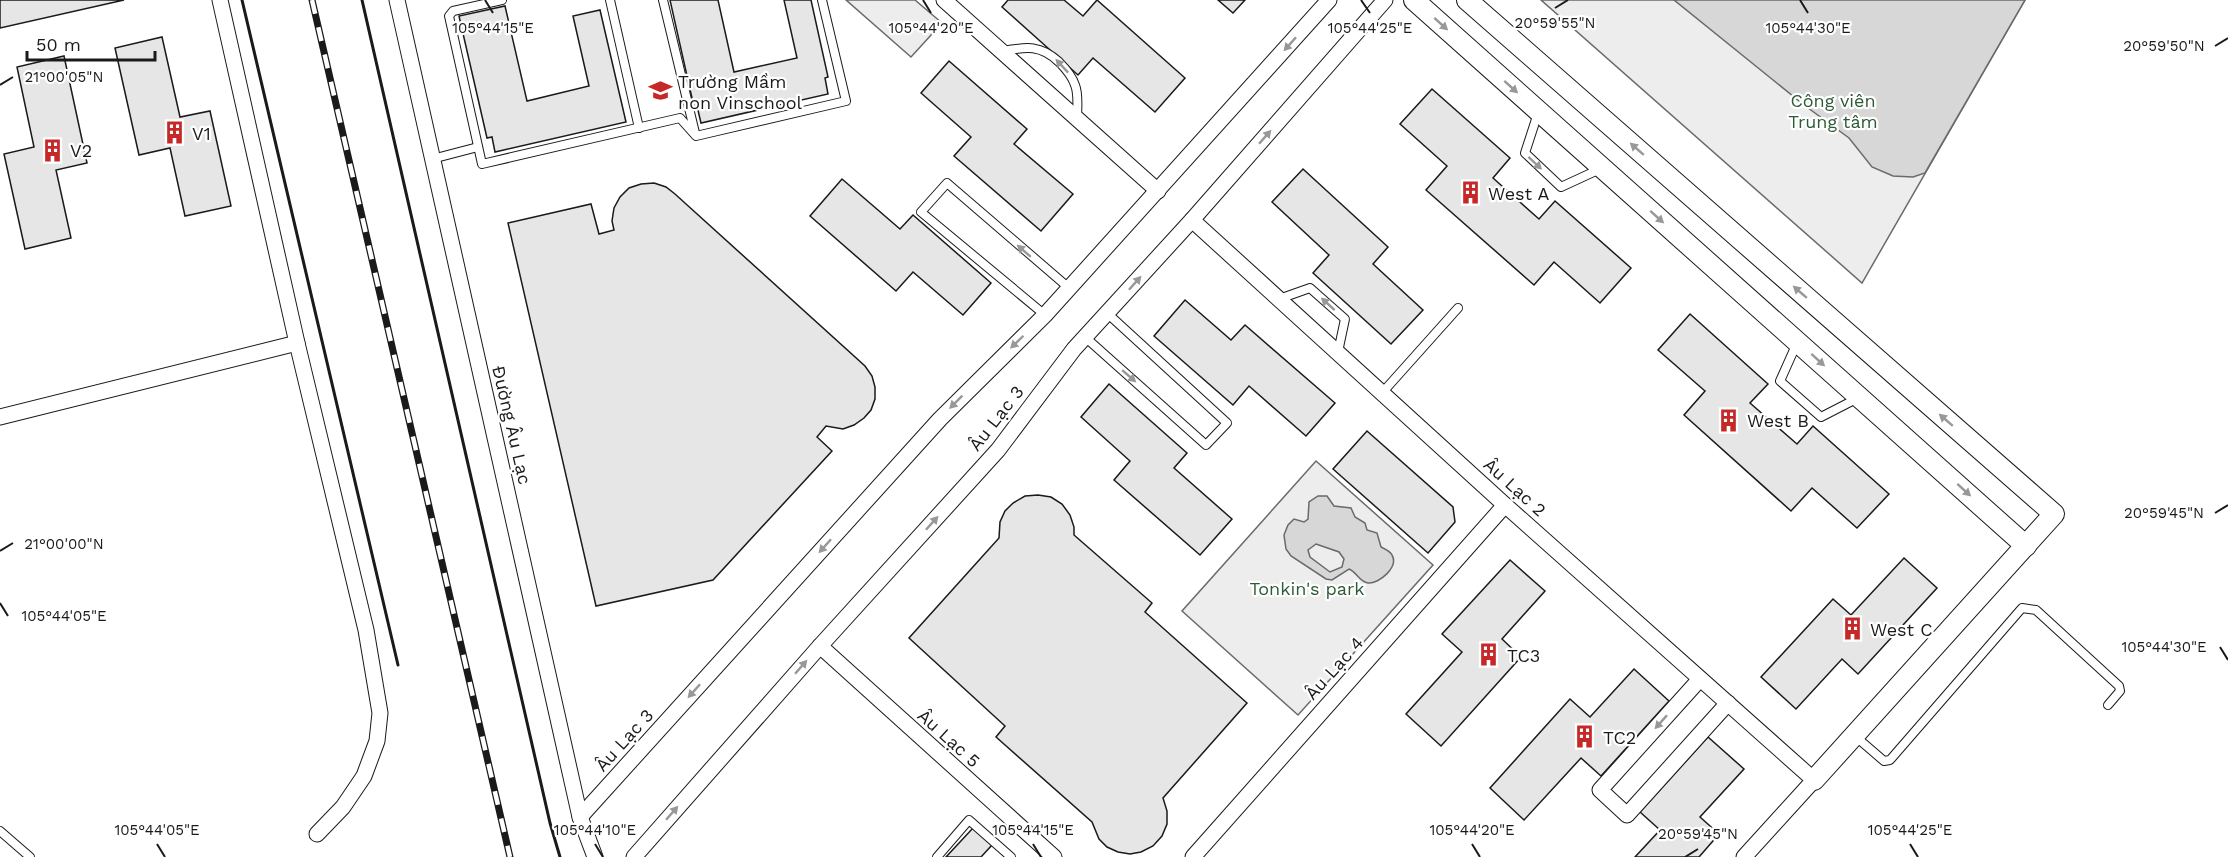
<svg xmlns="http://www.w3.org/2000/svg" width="2228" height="857" viewBox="0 0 2228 857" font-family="'Work Sans',sans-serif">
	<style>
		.green { fill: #ededed; stroke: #6a6a6a; stroke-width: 1.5 }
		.water { fill: #d7d7d7; stroke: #6a6a6a; stroke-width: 1.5; fill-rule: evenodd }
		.building { fill: #e6e6e6; stroke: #1a1a1a; stroke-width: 1.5 }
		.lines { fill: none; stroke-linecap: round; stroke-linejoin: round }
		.service-casing { stroke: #1a1a1a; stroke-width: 10 }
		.minor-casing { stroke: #1a1a1a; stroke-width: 17 }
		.tertiary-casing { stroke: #1a1a1a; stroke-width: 22 }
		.service { stroke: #fff; stroke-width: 8 }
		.minor { stroke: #fff; stroke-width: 15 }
		.tertiary { stroke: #fff; stroke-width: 20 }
		.rail-casing { stroke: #1a1a1a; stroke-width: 7 }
		.rail { stroke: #fff; stroke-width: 4.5; stroke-dasharray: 14; stroke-linecap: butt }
		.wall { stroke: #1a1a1a; stroke-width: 3 }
		.oneway { fill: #989898 }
		.ticks { fill: none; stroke: #1a1a1a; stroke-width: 2 }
		.labels { text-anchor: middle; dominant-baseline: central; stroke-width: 4.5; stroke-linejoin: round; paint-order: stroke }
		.poi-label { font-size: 18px; fill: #1a1a1a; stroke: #fff; text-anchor: start }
		.park-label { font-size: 18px; fill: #2b5a34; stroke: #fff }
		.street-label { font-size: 18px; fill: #1a1a1a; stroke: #fff }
		.ticks-label { font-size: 15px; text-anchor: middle; fill: #1a1a1a; stroke: #fff; stroke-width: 4.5; stroke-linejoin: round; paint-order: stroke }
	</style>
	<rect width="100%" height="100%" fill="#fff"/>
	<g class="green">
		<path d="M 846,0 L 915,0 L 942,23 L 911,57 Z"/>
		<path d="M 1541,0 L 2025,0 L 1862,283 Z"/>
		<path d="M 1316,461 L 1433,565 L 1298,715 L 1182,611 Z"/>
	</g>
	<g class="water">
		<path d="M 1674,0 L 2025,0 L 1925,173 L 1913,177 L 1893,176 L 1872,167 L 1849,138 L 1804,105 Z"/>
		<path d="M 1318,496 L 1327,496 L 1334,506 L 1351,508 L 1355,517 L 1365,523 L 1367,530 L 1377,533 L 1381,547 C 1385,549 1390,551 1392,555 C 1399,567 1379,584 1368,583 C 1359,582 1357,572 1349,569 L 1332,580 L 1326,579 L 1291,556 L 1286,549 L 1284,535 L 1288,525 L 1294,519 L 1304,522 L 1308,519 L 1309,502 ZM 1316,544 L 1339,552 L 1344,559 L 1342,567 L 1330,572 L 1310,557 L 1308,550 Z"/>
	</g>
	<g class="building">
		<path d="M 0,0 L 124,0 L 0,28 Z"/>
		<path d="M 670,0 L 718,0 L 734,72 L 797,58 L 784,0 L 811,0 L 828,77 L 825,78 L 828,94 L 701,123 L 697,106 L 694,107 Z"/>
		<path d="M 1008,0 L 1064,0 L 1083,16 L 1097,0 L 1185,78 L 1155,112 L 1093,58 L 1078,75 L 1002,7 Z"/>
		<path d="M 1218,0 L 1245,0 L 1233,13 Z"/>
		<path d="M 505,6 L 527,101 L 589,86 L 573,16 L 600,10 L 626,122 L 495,152 L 492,137 L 487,138 L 459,16 Z"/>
		<path d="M 162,37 L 180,117 L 210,111 L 231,206 L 185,216 L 170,148 L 139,155 L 115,48 Z"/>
		<path d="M 64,56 L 87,163 L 56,170 L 71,238 L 25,249 L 4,154 L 34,147 L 17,67 Z"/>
		<path d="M 949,61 L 1027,129 L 1014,144 L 1073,194 L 1041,231 L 954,156 L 971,137 L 921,93 Z"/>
		<path d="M 1432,89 L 1510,158 L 1493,178 L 1539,219 L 1555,201 L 1631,268 L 1600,303 L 1554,262 L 1534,285 L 1426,190 L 1447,166 L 1400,124 Z"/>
		<path d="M 1303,169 L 1388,247 L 1373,264 L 1423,310 L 1391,344 L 1313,273 L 1329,255 L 1272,202 Z"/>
		<path d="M 842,179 L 900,229 L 913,215 L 991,283 L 963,315 L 913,272 L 896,291 L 810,216 Z"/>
		<path d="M 654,183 L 666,187 L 675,194 L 865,366 L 872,376 L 875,387 L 875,399 L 871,410 L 864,418 L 854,425 L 843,429 L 826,426 L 817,437 L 832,451 L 713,580 L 596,606 L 508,223 L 591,204 L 599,234 L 614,230 L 612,221 L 614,208 L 620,197 L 629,188 L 641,184 Z"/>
		<path d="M 1185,300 L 1231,340 L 1245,325 L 1335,403 L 1306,436 L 1249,386 L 1233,405 L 1154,336 Z"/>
		<path d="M 1690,314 L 1768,384 L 1750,403 L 1797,444 L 1813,426 L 1889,494 L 1857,528 L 1812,488 L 1791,511 L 1684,415 L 1705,391 L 1658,350 Z"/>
		<path d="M 1109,384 L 1187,453 L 1174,468 L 1232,519 L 1200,555 L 1114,480 L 1130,461 L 1081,417 Z"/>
		<path d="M 1367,431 L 1453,507 L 1455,522 L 1428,553 L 1333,469 Z"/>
		<path d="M 1038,495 L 1051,497 L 1062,504 L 1070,515 L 1074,527 L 1074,535 L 1152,603 L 1145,612 L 1247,703 L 1163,798 L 1167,811 L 1167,824 L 1162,836 L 1153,846 L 1141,852 L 1130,854 L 1118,852 L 1107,847 L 1099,839 L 1092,822 L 996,737 L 1005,726 L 909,638 L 999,538 L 1000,522 L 1005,511 L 1013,503 L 1025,496 Z"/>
		<path d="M 1904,558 L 1937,588 L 1858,674 L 1842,659 L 1796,709 L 1761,677 L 1833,599 L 1851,615 Z"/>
		<path d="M 1510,560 L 1545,591 L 1502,639 L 1521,657 L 1441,746 L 1406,714 L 1462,652 L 1442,634 Z"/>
		<path d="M 1634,669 L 1669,701 L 1601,776 L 1581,758 L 1524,820 L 1490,788 L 1570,699 L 1590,717 Z"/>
		<path d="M 1708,737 L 1744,769 L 1700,817 L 1719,834 L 1699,857 L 1635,857 L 1660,830 L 1640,812 Z"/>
		<path d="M 973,828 L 992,845 L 981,857 L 946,857 Z"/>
	</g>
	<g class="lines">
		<defs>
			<g id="service">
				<path d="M 502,0 L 453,11 L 449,16 L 482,164 L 680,118 L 696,136 L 846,101 L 822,0"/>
				<path d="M 610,0 L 639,128"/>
				<path d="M 663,0 L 695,133"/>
				<path d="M 1002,51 C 1026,47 1040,44 1059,62 C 1066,69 1072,76 1075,85 C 1079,95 1077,108 1077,118"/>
				<path d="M 1538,113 L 1525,153 L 1561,187 L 1600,169"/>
				<path d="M 432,159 L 478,147"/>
				<path d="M 1279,299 L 1310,288 L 1345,319 L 1338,352"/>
				<path d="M 1045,315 L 921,212 L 947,183 L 1069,288"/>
				<path d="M 1085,337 L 1206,445 L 1227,423 L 1107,313"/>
				<path d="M 1797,343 L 1780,381 L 1821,417 L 1858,398"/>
				<path d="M 1382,393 L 1458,308"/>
				<path d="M 1855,736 L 1884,761 L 1890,760 L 2022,608 L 2036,610 L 2119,686 L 2120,691 L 2108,705"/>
				<path d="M 0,831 L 30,857"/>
				<path d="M 937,857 L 969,820 L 1011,857"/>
			</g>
			<g id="minor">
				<path d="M 220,0 L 297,343 L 366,630 L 380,713 L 377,741 L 364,776 L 343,807 L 317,834"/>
				<path d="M 397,0 L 580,817 L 595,857"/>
				<path d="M 944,0 L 1158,191"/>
				<path d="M 1192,220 L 1505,505 L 1814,780 L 1744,857"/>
				<path d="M 0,417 L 297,343"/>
				<path d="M 820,646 L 1054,857"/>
				<path d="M 1700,679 L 1600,790 L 1627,815 L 1728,703"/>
				<path d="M 580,817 L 940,419 L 1045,315 L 1329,0"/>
				<path d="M 634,857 L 820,646 L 998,450 L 1074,349 L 1192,220 L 1385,0"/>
				<path d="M 1193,857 L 1505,505"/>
			</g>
			<g id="tertiary">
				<path d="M 1414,0 L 2026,546"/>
				<path d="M 1467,0 L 2054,514 L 1814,780"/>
			</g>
		</defs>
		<use href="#service" class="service-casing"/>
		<use href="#minor" class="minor-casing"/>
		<use href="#tertiary" class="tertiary-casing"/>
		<use href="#service" class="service"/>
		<use href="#minor" class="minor"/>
		<use href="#tertiary" class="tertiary"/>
		<defs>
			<path id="rail" d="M 312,0 L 510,857"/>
		</defs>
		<use href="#rail" class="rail-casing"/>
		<use href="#rail" class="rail"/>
		<g class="wall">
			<path d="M 242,0 L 398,665"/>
			<path d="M 362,0 L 550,823 L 560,857"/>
		</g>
	</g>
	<defs><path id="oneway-solid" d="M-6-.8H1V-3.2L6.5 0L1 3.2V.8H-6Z" transform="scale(1.5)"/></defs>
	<g class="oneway">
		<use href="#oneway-solid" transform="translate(1441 24) rotate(42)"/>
		<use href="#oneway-solid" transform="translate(1290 44) rotate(132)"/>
		<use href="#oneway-solid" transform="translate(1062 66) rotate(-133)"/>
		<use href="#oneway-solid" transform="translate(1511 87) rotate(42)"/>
		<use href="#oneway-solid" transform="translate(1265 137) rotate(-49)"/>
		<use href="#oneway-solid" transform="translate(1637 149) rotate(-139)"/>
		<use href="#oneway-solid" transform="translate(1535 163) rotate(43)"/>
		<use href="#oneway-solid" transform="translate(1657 217) rotate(42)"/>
		<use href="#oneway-solid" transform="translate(1024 251) rotate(-139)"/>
		<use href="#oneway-solid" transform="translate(1135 283) rotate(-48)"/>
		<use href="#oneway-solid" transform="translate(1800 292) rotate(-139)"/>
		<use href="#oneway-solid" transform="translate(1328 304) rotate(-138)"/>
		<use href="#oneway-solid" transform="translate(1017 342) rotate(136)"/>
		<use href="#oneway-solid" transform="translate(1818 360) rotate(42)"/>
		<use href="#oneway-solid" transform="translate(1129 376) rotate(41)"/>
		<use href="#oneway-solid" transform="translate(956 402) rotate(135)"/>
		<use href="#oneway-solid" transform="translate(1946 420) rotate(-139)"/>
		<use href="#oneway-solid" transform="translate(1964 490) rotate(42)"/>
		<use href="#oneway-solid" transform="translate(932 523) rotate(-48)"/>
		<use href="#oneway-solid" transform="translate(825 546) rotate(132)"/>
		<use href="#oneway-solid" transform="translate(801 667) rotate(-49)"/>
		<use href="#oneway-solid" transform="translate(694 691) rotate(132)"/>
		<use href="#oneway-solid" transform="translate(1661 722) rotate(132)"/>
		<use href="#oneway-solid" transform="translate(672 813) rotate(-49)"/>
	</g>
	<path class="ticks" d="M 485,0 L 493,13M 923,0 L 931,13M 1361,0 L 1370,13M 1800,0 L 1808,13M 1555,8 L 1568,0M 2215,46 L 2228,38M 0,85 L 13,77M 2215,513 L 2228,505M 0,551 L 13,543M 0,603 L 8,616M 2220,647 L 2228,660M 157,844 L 165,857M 595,844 L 603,857M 1033,844 L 1041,857M 1472,844 L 1480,857M 1910,844 L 1918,857M 1685,857 L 1698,849"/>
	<defs>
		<symbol id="school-bare" viewBox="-9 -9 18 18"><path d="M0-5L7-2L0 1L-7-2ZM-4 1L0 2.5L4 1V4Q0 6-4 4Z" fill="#c62828" stroke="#fff" stroke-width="2.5" paint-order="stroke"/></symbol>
		<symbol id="building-bare" viewBox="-9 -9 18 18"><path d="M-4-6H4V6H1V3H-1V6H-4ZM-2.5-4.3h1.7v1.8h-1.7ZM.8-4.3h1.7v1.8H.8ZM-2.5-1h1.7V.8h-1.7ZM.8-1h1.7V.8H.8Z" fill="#c62828" stroke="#fff" stroke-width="2.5" paint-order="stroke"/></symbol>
	</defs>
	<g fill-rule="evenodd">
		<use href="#school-bare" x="644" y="74" width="33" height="33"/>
		<use href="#building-bare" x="158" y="116" width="33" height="33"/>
		<use href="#building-bare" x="36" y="134" width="33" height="33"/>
		<use href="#building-bare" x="1454" y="176" width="33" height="33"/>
		<use href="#building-bare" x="1712" y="404" width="33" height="33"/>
		<use href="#building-bare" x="1836" y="612" width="33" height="33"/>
		<use href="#building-bare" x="1472" y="638" width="33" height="33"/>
		<use href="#building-bare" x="1568" y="720" width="33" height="33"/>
	</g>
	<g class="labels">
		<g class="poi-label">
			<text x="678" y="81">Trường Mầm<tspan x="678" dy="21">non Vinschool</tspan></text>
			<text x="192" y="133">V1</text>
			<text x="70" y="150">V2</text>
			<text x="1488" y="193">West A</text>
			<text x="1747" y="420">West B</text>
			<text x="1870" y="629">West C</text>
			<text x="1507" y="655">TC3</text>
			<text x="1603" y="737">TC2</text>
		</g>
		<g class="park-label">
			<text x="1833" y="100">Công viên<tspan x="1833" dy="21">Trung tâm</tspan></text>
			<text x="1307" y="588">Tonkin's park</text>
		</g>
		<g class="street-label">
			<text transform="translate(996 418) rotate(-52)">Âu Lạc 3</text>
			<text transform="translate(512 425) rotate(77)">Đường Âu Lạc</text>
			<text transform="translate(1515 487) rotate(42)">Âu Lạc 2</text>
			<text transform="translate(1334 668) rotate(-48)">Âu Lạc 4</text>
			<text transform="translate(949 738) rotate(42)">Âu Lạc 5</text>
			<text transform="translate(624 740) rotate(-48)">Âu Lạc 3</text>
		</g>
	</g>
	<g class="ticks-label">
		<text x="1555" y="28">20°59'55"N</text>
		<text x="493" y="33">105°44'15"E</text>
		<text x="931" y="33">105°44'20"E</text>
		<text x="1370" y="33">105°44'25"E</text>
		<text x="1808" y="33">105°44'30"E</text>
		<text x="2164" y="51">20°59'50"N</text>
		<text x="64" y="82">21°00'05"N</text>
		<text x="2164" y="518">20°59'45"N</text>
		<text x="64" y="549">21°00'00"N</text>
		<text x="64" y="621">105°44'05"E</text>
		<text x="2164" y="652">105°44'30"E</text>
		<text x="157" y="835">105°44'05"E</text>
		<text x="595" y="835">105°44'10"E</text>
		<text x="1033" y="835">105°44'15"E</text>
		<text x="1472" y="835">105°44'20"E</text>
		<text x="1910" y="835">105°44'25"E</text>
		<text x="1698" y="839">20°59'45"N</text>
	</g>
	<path d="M27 51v9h128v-9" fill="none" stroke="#1a1a1a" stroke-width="3"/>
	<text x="36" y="51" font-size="18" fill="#1a1a1a" stroke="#ffffff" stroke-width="4.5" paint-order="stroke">50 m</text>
</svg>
